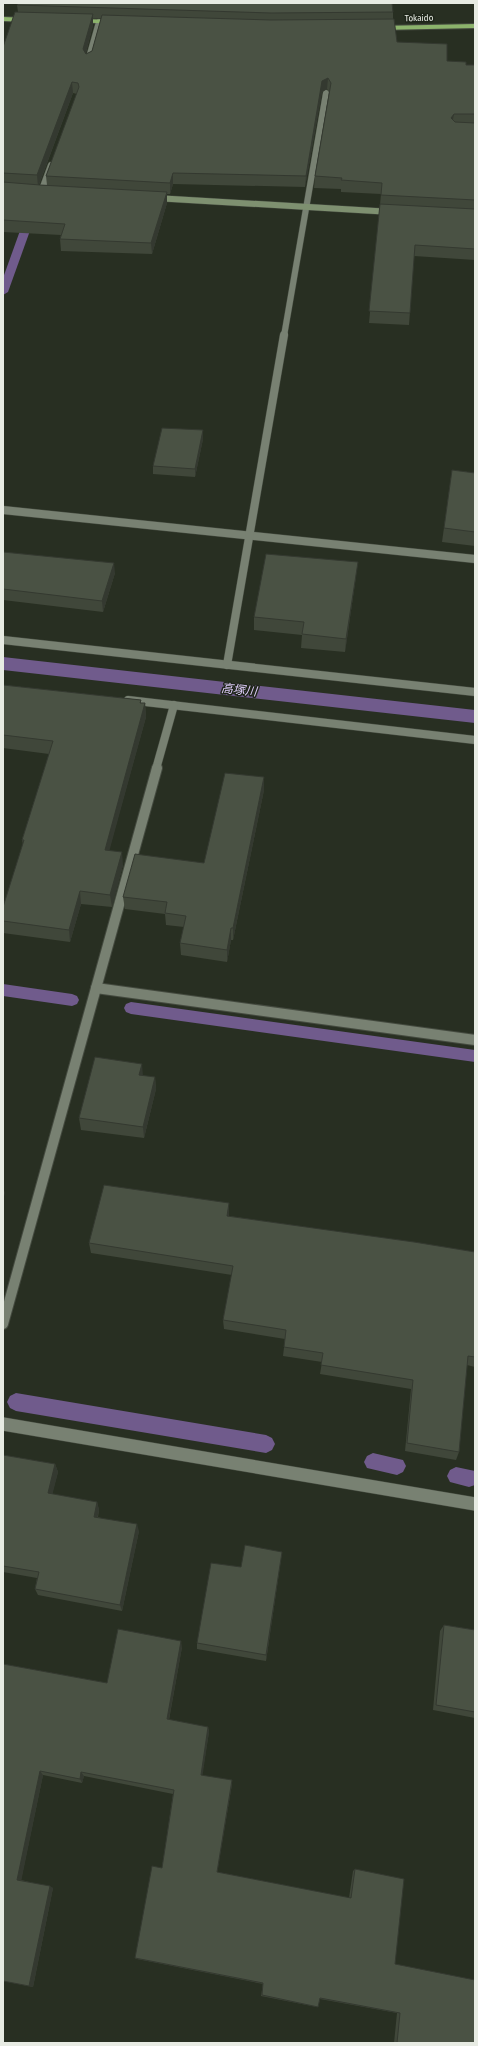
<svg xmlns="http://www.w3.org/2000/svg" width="478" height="2046" viewBox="0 0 478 2046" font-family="'Fira Sans Condensed','Noto Sans JP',sans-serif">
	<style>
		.water { fill: #705b8c }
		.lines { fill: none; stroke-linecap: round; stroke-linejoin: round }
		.stream { fill: #705b8c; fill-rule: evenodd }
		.lane-casing { stroke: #444a3f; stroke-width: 7 }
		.street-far3-casing { stroke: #444a3f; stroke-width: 7 }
		.street-far2-casing { stroke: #444a3f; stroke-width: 9 }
		.street-far1-casing { stroke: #444a3f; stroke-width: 12 }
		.street-casing { stroke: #444a3f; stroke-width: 14 }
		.secondary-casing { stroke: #444a3f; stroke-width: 7 }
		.highway-casing { stroke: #444a3f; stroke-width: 2 }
		.lane { stroke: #788172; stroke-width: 6 }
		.street-far3 { stroke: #788172; stroke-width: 6 }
		.street-far2 { stroke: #788172; stroke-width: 8 }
		.street-far1 { stroke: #788172; stroke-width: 10 }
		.street { stroke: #788172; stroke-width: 13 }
		.secondary { stroke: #7e9070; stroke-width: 6 }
		.highway { fill: #8cb36c; fill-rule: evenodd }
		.wall { fill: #40473a; fill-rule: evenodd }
		.shaded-wall { fill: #343930 }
		.building { fill: #4a5244; stroke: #343930 }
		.labels { text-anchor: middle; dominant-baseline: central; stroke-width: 3; stroke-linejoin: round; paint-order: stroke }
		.far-street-label { font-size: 9px; fill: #e7ebe3; stroke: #1e2519 }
		.water-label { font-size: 12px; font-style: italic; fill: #e0cefc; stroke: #1e2519 }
	</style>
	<rect width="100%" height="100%" fill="#282f22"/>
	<path class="water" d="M 3,657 L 475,710 L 475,723 L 3,670 Z"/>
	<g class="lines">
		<g class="stream">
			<path d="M 31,211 L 36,214 L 8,292 L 3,295 L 3,278 L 26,214 Z"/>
			<path d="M 3,984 L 72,994 L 77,996 L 79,1000 L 77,1004 L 72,1006 L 3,996 Z"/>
			<path d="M 131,1002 L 475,1050 L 475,1062 L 131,1014 L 126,1012 L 124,1008 L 126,1004 Z"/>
			<path d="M 16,1393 L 266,1435 L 272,1438 L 275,1444 L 272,1450 L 266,1453 L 16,1411 L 10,1408 L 7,1402 L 10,1396 Z"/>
			<path d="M 373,1453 L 403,1460 L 406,1466 L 403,1472 L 397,1475 L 367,1468 L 364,1462 L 367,1456 Z"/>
			<path d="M 456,1467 L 475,1471 L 475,1485 L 469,1487 L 450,1482 L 447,1476 L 450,1470 Z"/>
		</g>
		<defs>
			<path id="lane" d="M 88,61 L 99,22"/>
			<g id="street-far3">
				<path d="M 41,192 L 51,165"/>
				<path d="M 284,336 L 326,93"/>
			</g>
			<g id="street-far2">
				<path d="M 3,510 L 475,559"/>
				<path d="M 3,640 L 475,692"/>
				<path d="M 227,665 L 284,335"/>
				<path d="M 128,700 L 475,740"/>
				<path d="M 156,769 L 174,705"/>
			</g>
			<g id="street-far1">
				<path d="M 96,988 L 475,1040"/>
				<path d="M 3,1324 L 157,768"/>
			</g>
			<path id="street" d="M 3,1424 L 475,1504"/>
			<path id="secondary" d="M 155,198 L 392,212"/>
			<g id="highway">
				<path d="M 3,17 L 28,18 L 31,20 L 28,22 L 3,21 Z"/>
				<path d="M 78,19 L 116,20 L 119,22 L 116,24 L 76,22 L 75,21 Z"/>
				<path d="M 475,24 L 475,28 L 380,30 L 377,28 L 380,26 Z"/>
			</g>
		</defs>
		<use href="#lane" class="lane-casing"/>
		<use href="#street-far3" class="street-far3-casing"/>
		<use href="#street-far2" class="street-far2-casing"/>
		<use href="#street-far1" class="street-far1-casing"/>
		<use href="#street" class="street-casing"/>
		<use href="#secondary" class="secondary-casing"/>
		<use href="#highway" class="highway-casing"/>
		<use href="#lane" class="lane"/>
		<use href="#street-far3" class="street-far3"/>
		<use href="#street-far2" class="street-far2"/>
		<use href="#street-far1" class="street-far1"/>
		<use href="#street" class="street"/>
		<use href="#secondary" class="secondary"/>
		<use href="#highway" class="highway"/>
	</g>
	<g class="wall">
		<path d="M 17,5 L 393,12 L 393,19 L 397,42 L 447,61 L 466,65 L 475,65 L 475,260 L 414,256 L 409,325 L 369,323 L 381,194 L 341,192 L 341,189 L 314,188 L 315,176 L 329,92 L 327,89 L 322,92 L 305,187 L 173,184 L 170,194 L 167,194 L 167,203 L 152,254 L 61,251 L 60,239 L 61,235 L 3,232 L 3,47 L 18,12 ZM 93,18 L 101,18 L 92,51 L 86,54 L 86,53 L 93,25 ZM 73,93 L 77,94 L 46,176 L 47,185 L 39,185 Z"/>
		<path d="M 203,439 L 195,477 L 153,474 L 153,466 Z"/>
		<path d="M 452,470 L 475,473 L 475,546 L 442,542 Z"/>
		<path d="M 3,552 L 115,573 L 103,612 L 3,600 Z"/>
		<path d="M 356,576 L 345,652 L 301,648 L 302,635 L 254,630 L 254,617 Z"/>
		<path d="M 3,685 L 141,700 L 141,703 L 145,703 L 146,717 L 109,850 L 123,865 L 112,907 L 81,904 L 70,942 L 3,933 L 3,907 L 23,844 L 22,840 L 49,754 L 3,748 Z"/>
		<path d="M 264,777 L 264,790 L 233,940 L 231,940 L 227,962 L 181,955 L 180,943 L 184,927 L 166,925 L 165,914 L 125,909 L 123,897 L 204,863 Z"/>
		<path d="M 143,1076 L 155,1077 L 156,1089 L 144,1138 L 81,1130 L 79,1118 Z"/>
		<path d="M 229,1203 L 229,1216 L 475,1252 L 475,1367 L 467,1365 L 459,1452 L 456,1460 L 405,1451 L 411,1389 L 320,1374 L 322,1362 L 283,1356 L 285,1339 L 224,1329 L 223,1320 L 232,1275 L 91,1253 L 89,1243 Z"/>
		<path d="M 3,1455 L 55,1464 L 58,1472 L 52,1494 L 97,1502 L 99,1510 L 98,1517 L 139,1531 L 122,1611 L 38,1595 L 35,1589 L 37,1578 L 3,1572 Z"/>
		<path d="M 282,1552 L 266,1661 L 197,1649 L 197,1643 L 241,1567 Z"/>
		<path d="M 444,1625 L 475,1630 L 475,1718 L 433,1710 L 440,1631 Z"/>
		<path d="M 182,1647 L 169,1720 L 208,1727 L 209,1732 L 202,1775 L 232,1784 L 217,1872 L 349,1898 L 353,1871 L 355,1869 L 395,1964 L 475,2043 L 394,2043 L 397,2013 L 320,1999 L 318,2007 L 317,2007 L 261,1996 L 263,1984 L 137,1959 L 135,1958 L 162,1868 L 173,1794 L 84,1776 L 82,1783 L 43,1775 L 21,1880 L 53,1888 L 33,1987 L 3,1981 L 3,1664 L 107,1683 Z"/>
	</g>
	<g class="shaded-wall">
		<path d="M 93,14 L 93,25 L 84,60 L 83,49 Z"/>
		<path d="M 328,78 L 327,89 L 322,92 L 305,187 L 306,176 L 322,81 Z"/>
		<path d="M 72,82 L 73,93 L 38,187 L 37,175 Z"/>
		<path d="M 454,114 L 452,125 L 451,118 Z"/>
		<path d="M 173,173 L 173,184 L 170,194 L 170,183 Z"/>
		<path d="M 167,192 L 167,203 L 152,254 L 151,243 Z"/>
		<path d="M 203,430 L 203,439 L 195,477 L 195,469 Z"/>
		<path d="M 358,562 L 356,576 L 345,652 L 346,639 Z"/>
		<path d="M 114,563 L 115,573 L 103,612 L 102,601 Z"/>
		<path d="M 145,703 L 146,717 L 106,863 L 105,850 Z"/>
		<path d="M 264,777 L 264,790 L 233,940 L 233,928 Z"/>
		<path d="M 122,852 L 123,865 L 112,907 L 110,895 Z"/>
		<path d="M 80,891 L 81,904 L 70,942 L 69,930 Z"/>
		<path d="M 231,928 L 231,940 L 227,962 L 227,950 Z"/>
		<path d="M 142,1064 L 143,1076 L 139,1075 Z"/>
		<path d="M 155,1077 L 156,1089 L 144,1138 L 143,1127 Z"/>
		<path d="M 3,1187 L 5,1193 L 3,1200 Z"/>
		<path d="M 229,1203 L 229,1214 L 227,1226 L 227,1216 Z"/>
		<path d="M 55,1464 L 58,1472 L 51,1500 L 48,1493 Z"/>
		<path d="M 97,1502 L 99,1510 L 96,1524 L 94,1517 Z"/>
		<path d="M 137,1524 L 139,1531 L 122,1611 L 120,1605 Z"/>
		<path d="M 282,1552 L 281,1559 L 266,1661 L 266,1655 Z"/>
		<path d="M 181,1641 L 182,1647 L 168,1724 L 167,1719 Z"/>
		<path d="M 208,1727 L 209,1732 L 202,1779 L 201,1775 Z"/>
		<path d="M 40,1771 L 43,1775 L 21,1882 L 17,1880 Z"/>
		<path d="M 81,1772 L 84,1776 L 82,1783 L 80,1779 Z"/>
		<path d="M 232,1780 L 232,1784 L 217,1874 L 217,1872 Z"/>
		<path d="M 50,1886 L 53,1888 L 33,1987 L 29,1986 Z"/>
	</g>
	<g class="building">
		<path d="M 18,3 L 392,3 L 393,12 L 271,13 L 17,5 Z"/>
		<path d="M 15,12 L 93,14 L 83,49 L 86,54 L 92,51 L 102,15 L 271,20 L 394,19 L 397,42 L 447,44 L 447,61 L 466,62 L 466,65 L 475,65 L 475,114 L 454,114 L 451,118 L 455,122 L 475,123 L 475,200 L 381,195 L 382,183 L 341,180 L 342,178 L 315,176 L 331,83 L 328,78 L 322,81 L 306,176 L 173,173 L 170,183 L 46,176 L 79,87 L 78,83 L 72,82 L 37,175 L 3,173 L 3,47 Z"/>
		<path d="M 3,182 L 40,185 L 167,192 L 151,243 L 60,239 L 65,224 L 3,220 Z"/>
		<path d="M 380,204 L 475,209 L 475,249 L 415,245 L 410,313 L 369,311 Z"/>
		<path d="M 162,428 L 203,430 L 195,469 L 153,466 Z"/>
		<path d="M 452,470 L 475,473 L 475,532 L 444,528 Z"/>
		<path d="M 3,552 L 114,563 L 102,601 L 3,589 Z"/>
		<path d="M 266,554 L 358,562 L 346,639 L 302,634 L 304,622 L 254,617 Z"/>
		<path d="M 3,685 L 141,700 L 140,703 L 145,703 L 105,850 L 122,852 L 110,895 L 80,891 L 69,930 L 3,921 L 3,907 L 24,840 L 22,840 L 53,741 L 3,735 Z"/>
		<path d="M 225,773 L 264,777 L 233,928 L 231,928 L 227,950 L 180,943 L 186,916 L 165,913 L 167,902 L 123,897 L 135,854 L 204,863 Z"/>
		<path d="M 95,1057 L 142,1064 L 139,1075 L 155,1077 L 143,1127 L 79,1118 Z"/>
		<path d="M 104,1185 L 229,1203 L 227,1216 L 414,1242 L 475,1252 L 475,1357 L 468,1356 L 459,1452 L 407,1443 L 413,1380 L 321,1365 L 323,1353 L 284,1347 L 286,1330 L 223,1320 L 233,1266 L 89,1243 Z"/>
		<path d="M 3,1455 L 55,1464 L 48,1493 L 97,1502 L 94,1517 L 137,1524 L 120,1605 L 35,1589 L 39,1572 L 3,1566 Z"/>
		<path d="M 245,1545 L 282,1552 L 266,1655 L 197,1643 L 211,1563 L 241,1567 Z"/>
		<path d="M 444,1625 L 475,1630 L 475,1712 L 436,1705 Z"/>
		<path d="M 118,1629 L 181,1641 L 167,1719 L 208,1727 L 201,1775 L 232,1780 L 217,1872 L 351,1898 L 355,1869 L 404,1879 L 395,1964 L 475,1980 L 475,2043 L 397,2043 L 400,2013 L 320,1998 L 318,2007 L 262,1995 L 263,1983 L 135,1958 L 152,1866 L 162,1868 L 174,1790 L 81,1772 L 80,1779 L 40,1771 L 17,1880 L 50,1886 L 29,1986 L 3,1981 L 3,1664 L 107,1683 Z"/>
	</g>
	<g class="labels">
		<g class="far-street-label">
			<text transform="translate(419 18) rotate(-1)">Tokaido</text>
		</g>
		<g class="water-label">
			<text transform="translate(239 690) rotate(6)">高塚川</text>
		</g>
	</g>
	<rect width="478" height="2046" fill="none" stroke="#e7ebe3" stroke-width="8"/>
</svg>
